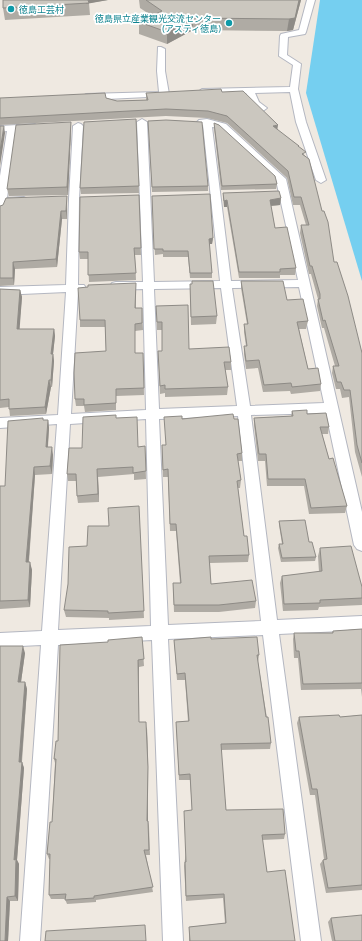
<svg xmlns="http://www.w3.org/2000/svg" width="362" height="941" viewBox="0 0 362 941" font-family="'Open Sans','Noto Sans JP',sans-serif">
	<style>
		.water { fill: #75cff0 }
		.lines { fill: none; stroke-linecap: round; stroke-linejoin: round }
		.minor-casing { stroke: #b4b7c1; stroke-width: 2 }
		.minor { fill: #fff; fill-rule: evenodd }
		.wall { fill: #afaba4 }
		.shaded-wall { fill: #8e8b86 }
		.building { fill: #cbc7bf; stroke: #8e8b86 }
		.culture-dot { fill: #0f9aa8; stroke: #fff; stroke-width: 1.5 }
		.labels { text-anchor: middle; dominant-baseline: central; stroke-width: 3.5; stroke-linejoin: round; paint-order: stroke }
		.far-culture-label { font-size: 9px; fill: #0d838f; stroke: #fff; text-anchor: start }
	</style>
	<rect width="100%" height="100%" fill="#efe9e1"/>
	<path class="water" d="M 320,0 L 362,0 L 362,281 L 306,93 Z"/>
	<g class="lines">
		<defs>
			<g id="minor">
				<path d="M 307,0 L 315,0 L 306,32 L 305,34 L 288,37 L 287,55 L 301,64 L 298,89 L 306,122 L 326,180 L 321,183 L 316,180 L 296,122 L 290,92 L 255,93 L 259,102 L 267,108 L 263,111 L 252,106 L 246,93 L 202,95 L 198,92 L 202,89 L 290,87 L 293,65 L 279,56 L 280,36 L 281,34 L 299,30 Z"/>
				<path d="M 158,47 L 161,47 L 165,49 L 165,71 L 169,94 L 168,96 L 86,100 L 82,97 L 86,94 L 159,92 L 157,71 Z"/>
				<path d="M 142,119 L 147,122 L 154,282 L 220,281 L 203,125 L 199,124 L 197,122 L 199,120 L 207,119 L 226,124 L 286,179 L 362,512 L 362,551 L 357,549 L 354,545 L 326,413 L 251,415 L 277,620 L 362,616 L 362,630 L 279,634 L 321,941 L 301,941 L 263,635 L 168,639 L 183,941 L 163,941 L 152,640 L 58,645 L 40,941 L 20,941 L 41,645 L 0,647 L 0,633 L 42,631 L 57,424 L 0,428 L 0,418 L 58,415 L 66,292 L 0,295 L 0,287 L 66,285 L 69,199 L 73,126 L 78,123 L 81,124 L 83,126 L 79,199 L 78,285 L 84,285 L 86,288 L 84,291 L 78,292 L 71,414 L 146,410 L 143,289 L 116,290 L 112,289 L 110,286 L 112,283 L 116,282 L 143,282 L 137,122 ZM 212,127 L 220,128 L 276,180 L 298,280 L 231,281 ZM 299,287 L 324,403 L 250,406 L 232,288 ZM 221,288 L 237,406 L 159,409 L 154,289 ZM 238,416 L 261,621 L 168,625 L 159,419 ZM 146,419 L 151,626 L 58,630 L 70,424 Z"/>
				<path d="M 35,124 L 40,127 L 38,129 L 16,131 L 7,198 L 24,197 L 29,200 L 24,203 L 6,204 L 4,211 L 0,212 L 0,176 L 7,131 L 0,132 L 0,126 Z"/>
			</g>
		</defs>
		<use href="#minor" class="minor-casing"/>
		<use href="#minor" class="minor"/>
	</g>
	<g class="wall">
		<path d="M 3,0 L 108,0 L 89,3 L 90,15 L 5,20 L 3,8 Z"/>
		<path d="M 139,0 L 301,0 L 293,30 L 287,31 L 193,30 L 167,44 L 139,34 L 139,22 L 152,16 L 140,8 Z"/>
		<path d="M 222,92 L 277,130 L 299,146 L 299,147 L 305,156 L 334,262 L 362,353 L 362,477 L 355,452 L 349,397 L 342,398 L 340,389 L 336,389 L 332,373 L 333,366 L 335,366 L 324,328 L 322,328 L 317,306 L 318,299 L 311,274 L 309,274 L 300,233 L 301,225 L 306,225 L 300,205 L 293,205 L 287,178 L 227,123 L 207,118 L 166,116 L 0,125 L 0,98 L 106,98 L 117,101 L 146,100 L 146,93 Z"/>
		<path d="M 136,119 L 139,193 L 81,194 L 80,188 Z"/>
		<path d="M 148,121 L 208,186 L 208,191 L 152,192 Z"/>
		<path d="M 71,122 L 71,130 L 68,195 L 9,196 L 7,189 Z"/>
		<path d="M 214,123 L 277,184 L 276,189 L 221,190 L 214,128 Z"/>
		<path d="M 223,193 L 281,198 L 280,205 L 271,206 L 275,228 L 296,268 L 295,275 L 280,275 L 280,278 L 239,278 L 227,207 L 224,207 L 223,199 Z"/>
		<path d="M 139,195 L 141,255 L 135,255 L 136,280 L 89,282 L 88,259 L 80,259 L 79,252 Z"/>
		<path d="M 67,196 L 67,219 L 62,219 L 57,267 L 15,269 L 14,285 L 0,286 L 0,206 Z"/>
		<path d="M 152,196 L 213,238 L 212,244 L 209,244 L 212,273 L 212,278 L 190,278 L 188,257 L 163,257 L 163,254 L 155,255 Z"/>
		<path d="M 192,281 L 217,316 L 216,324 L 191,325 L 190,292 L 190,284 L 192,284 Z"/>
		<path d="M 241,281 L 287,300 L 308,321 L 306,329 L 299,329 L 308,369 L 321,384 L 320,391 L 291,394 L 290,391 L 263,392 L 258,368 L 246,369 L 244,354 L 244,346 L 246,346 L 244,332 L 244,324 L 247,324 L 241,288 Z"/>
		<path d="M 0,289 L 20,290 L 22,297 L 19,329 L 54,329 L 55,336 L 53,354 L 54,361 L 52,387 L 51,387 L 46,414 L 10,416 L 9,407 L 0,408 Z"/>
		<path d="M 136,290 L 136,308 L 142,308 L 143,330 L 135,331 L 135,353 L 143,353 L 144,395 L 116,396 L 116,410 L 85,412 L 84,406 L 76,406 L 75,399 L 106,351 L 105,327 L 80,327 L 80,320 Z"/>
		<path d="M 156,306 L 189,349 L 231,362 L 231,370 L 225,370 L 228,387 L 227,395 L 165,397 L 165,393 L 160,394 L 158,351 L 162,351 L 162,330 L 157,330 Z"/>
		<path d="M 292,411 L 307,414 L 329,427 L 328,434 L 322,434 L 329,459 L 347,506 L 345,513 L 309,514 L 304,486 L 267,486 L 265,461 L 258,461 L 254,425 L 254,418 L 291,416 Z"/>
		<path d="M 43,418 L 43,420 L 48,420 L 49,428 L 48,447 L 53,455 L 52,474 L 35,475 L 29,562 L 32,570 L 30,607 L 0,609 L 0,486 L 5,486 Z"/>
		<path d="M 116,418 L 138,447 L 145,446 L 146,479 L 134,480 L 134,474 L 98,477 L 99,502 L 78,503 L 77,496 L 77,481 L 68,481 L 67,474 L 82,448 Z"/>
		<path d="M 182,419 L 234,419 L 242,453 L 242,461 L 238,461 L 241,480 L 240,488 L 238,488 L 244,536 L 249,555 L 248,562 L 210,563 L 211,584 L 256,601 L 255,608 L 219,612 L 174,612 L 173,583 L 180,583 L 176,531 L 170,531 L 168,477 L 163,477 L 162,445 L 166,445 Z"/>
		<path d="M 139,506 L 144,618 L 109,620 L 109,618 L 66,617 L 64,610 L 109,526 Z"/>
		<path d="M 279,521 L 316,557 L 315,561 L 281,562 L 278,548 L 279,544 L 282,544 L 279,525 Z"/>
		<path d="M 320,548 L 362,587 L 362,605 L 319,607 L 318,610 L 283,611 L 280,583 L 282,576 L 319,572 L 318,556 Z"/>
		<path d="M 362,629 L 362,697 L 361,689 L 301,690 L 298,658 L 294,658 L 293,639 L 294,633 L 332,633 L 333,631 Z"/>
		<path d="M 142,637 L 144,666 L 139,667 L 139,722 L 147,728 L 148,773 L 148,821 L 149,826 L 150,855 L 146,855 L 153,892 L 96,900 L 96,902 L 67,904 L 65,899 L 51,899 L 49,895 L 50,859 L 49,859 L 47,854 L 52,822 L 55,763 L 54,759 L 58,741 L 108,642 Z"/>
		<path d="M 211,639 L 259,655 L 258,662 L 271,743 L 270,749 L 221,750 L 226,810 L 285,834 L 284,839 L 262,840 L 267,872 L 295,941 L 189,941 L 189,927 L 225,923 L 223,898 L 186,901 L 184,866 L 192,810 L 190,780 L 179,780 L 176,722 L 188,721 L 185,680 L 177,680 L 174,640 Z"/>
		<path d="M 0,646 L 25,653 L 21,682 L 25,682 L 27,689 L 22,762 L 24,768 L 17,860 L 19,864 L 18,901 L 10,901 L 8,941 L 0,941 Z"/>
		<path d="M 362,715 L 362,890 L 326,893 L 320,864 L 323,860 L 324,859 L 315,795 L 310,795 L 297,723 L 299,717 L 340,717 Z"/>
		<path d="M 331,918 L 362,941 L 332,941 L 328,922 Z"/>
	</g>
	<g class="shaded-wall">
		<path d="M 85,0 L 108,0 L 86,4 Z"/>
		<path d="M 299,0 L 301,0 L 293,30 L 287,31 L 289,19 Z"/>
		<path d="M 193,18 L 193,30 L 167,44 L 167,32 Z"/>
		<path d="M 71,122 L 71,130 L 68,195 L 67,187 Z"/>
		<path d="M 278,125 L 277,132 L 273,126 Z"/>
		<path d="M 4,126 L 5,133 L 0,166 L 0,151 Z"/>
		<path d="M 67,196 L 67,219 L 66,211 Z"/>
		<path d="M 281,198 L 280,205 L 269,206 L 270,200 Z"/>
		<path d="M 227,200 L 227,207 L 224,207 L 224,201 Z"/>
		<path d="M 61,211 L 62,219 L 57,267 L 56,259 Z"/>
		<path d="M 213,238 L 212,244 L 209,244 L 209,239 Z"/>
		<path d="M 13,262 L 15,269 L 14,285 L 13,278 Z"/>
		<path d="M 20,290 L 22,297 L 19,337 L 17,329 Z"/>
		<path d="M 54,329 L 55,336 L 53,354 L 54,361 L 52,387 L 51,380 L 51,354 Z"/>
		<path d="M 49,380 L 51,387 L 46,414 L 45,407 Z"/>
		<path d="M 48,420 L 49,428 L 47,456 L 46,447 Z"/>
		<path d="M 52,447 L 53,455 L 52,474 L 50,466 Z"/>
		<path d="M 34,467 L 35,475 L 28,570 L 26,562 Z"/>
		<path d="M 97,469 L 98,477 L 99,502 L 98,494 Z"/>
		<path d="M 30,562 L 32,570 L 30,607 L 28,600 Z"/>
		<path d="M 23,646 L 25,653 L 20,689 L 18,682 Z"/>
		<path d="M 138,660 L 139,667 L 139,728 L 139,722 Z"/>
		<path d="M 25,682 L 27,689 L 21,768 L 19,762 Z"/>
		<path d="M 147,728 L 148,773 L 148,826 L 147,821 Z"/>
		<path d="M 22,762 L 24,768 L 17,860 L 19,864 L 18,901 L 15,896 L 14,860 Z"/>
		<path d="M 7,897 L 10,901 L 8,941 L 5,941 Z"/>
	</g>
	<g class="building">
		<path d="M 3,0 L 88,0 L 89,3 L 3,8 Z"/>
		<path d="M 146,0 L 299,0 L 295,18 L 289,19 L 193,18 L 167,32 L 139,22 L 162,11 Z"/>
		<path d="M 221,89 L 222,92 L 243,91 L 278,125 L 273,126 L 299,146 L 298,146 L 306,152 L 302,154 L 309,159 L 322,211 L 324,211 L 328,222 L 334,262 L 337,262 L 348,296 L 362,353 L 362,463 L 357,445 L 350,390 L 344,390 L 341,382 L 337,382 L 333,366 L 339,366 L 325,320 L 323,321 L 318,299 L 320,299 L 320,294 L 312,266 L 310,266 L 301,225 L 309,225 L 301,197 L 294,197 L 288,171 L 227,116 L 208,111 L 166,109 L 0,118 L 0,98 L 105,93 L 106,98 L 117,101 L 148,100 L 146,93 Z"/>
		<path d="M 136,119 L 139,186 L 80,188 L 84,122 Z"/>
		<path d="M 166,120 L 202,122 L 208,186 L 152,187 L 148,121 Z"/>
		<path d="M 71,122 L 67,187 L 7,189 L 16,125 Z"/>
		<path d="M 214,123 L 219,125 L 275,176 L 277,184 L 222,186 Z"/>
		<path d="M 0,126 L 4,126 L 0,151 Z"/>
		<path d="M 279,191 L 281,198 L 270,200 L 275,228 L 287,227 L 296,268 L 280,269 L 280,272 L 239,272 L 227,200 L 224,201 L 223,193 Z"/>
		<path d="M 210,194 L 213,238 L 209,239 L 212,273 L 190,273 L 188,251 L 163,251 L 163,249 L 154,249 L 152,196 Z"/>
		<path d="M 139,195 L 141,248 L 134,248 L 136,273 L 88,275 L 88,252 L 79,252 L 80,197 Z"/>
		<path d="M 67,196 L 66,211 L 61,211 L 56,259 L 13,262 L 13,278 L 0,278 L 0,206 L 3,205 L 6,198 Z"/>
		<path d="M 192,281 L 213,281 L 217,316 L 191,317 L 190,284 L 192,284 Z"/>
		<path d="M 241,281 L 283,281 L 287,300 L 303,299 L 308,321 L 297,322 L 308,369 L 318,368 L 321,384 L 292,387 L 291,383 L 264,385 L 259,360 L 246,361 L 244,346 L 247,346 L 244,324 L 248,324 Z"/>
		<path d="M 136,283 L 135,308 L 142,308 L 142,323 L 135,324 L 135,353 L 143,353 L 144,388 L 116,389 L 116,403 L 84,405 L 84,399 L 75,399 L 74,373 L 75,353 L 106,351 L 105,320 L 80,320 L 78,288 L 88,287 L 88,285 Z"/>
		<path d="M 0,289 L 20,290 L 17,329 L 54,329 L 51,354 L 53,354 L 51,380 L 49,380 L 45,407 L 9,409 L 9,399 L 0,400 Z"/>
		<path d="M 188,305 L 189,349 L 229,347 L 231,362 L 224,362 L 228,387 L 165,389 L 165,385 L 160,386 L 158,351 L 162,351 L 162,322 L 157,322 L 156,306 Z"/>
		<path d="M 307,410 L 307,414 L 326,413 L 329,427 L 320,427 L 329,459 L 333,458 L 347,506 L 311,508 L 305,479 L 268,479 L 266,454 L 259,454 L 254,418 L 293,416 L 292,411 Z"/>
		<path d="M 233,414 L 234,419 L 238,419 L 242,453 L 237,454 L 241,480 L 237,481 L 244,536 L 247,536 L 249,555 L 209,556 L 211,584 L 252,580 L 256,601 L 219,605 L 174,605 L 173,583 L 181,583 L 176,524 L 170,524 L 168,469 L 163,470 L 162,445 L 166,445 L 164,417 L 182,416 L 182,419 Z"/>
		<path d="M 116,415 L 116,418 L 137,417 L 138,447 L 145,446 L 146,471 L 133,473 L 133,467 L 97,469 L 98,494 L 77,496 L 76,474 L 67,474 L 69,448 L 82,448 L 83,417 Z"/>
		<path d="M 43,418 L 43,420 L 48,420 L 46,447 L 52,447 L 50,466 L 34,467 L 26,562 L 30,562 L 28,600 L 0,601 L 0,486 L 5,486 L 8,421 Z"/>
		<path d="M 139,506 L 144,611 L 108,613 L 108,611 L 64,610 L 68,584 L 69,547 L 87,546 L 88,526 L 109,526 L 108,508 Z"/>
		<path d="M 305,520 L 309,542 L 312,542 L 316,557 L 282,558 L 279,544 L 283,544 L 279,521 Z"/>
		<path d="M 351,546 L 362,587 L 362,598 L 320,600 L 320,603 L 284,604 L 282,576 L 322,571 L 320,548 Z"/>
		<path d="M 362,629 L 362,683 L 303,684 L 299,651 L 296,651 L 294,633 L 333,633 L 333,631 Z"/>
		<path d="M 142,637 L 144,659 L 138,660 L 139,722 L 146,722 L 148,767 L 147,821 L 148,821 L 149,850 L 144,850 L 153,887 L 94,896 L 94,898 L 65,900 L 66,894 L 49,895 L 50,854 L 47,854 L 50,822 L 52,822 L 56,759 L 54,759 L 56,741 L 58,741 L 60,645 L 108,642 L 108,640 Z"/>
		<path d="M 211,637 L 211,639 L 257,637 L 259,655 L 257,655 L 266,717 L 268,717 L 271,743 L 221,744 L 226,810 L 283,809 L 285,834 L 262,835 L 267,872 L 285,870 L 295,941 L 190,941 L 189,927 L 226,923 L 224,894 L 186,896 L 185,862 L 186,862 L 184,811 L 192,810 L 190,774 L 179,775 L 176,722 L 189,721 L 185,673 L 177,674 L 174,640 Z"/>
		<path d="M 0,646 L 23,646 L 18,682 L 25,682 L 19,762 L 22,762 L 14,860 L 16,859 L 15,896 L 7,897 L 5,941 L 0,941 Z"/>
		<path d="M 339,715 L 340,717 L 362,715 L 362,885 L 328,888 L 323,860 L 327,859 L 317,789 L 312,789 L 299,717 Z"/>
		<path d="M 362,915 L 362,941 L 335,941 L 331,918 Z"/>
		<path d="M 145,925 L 146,941 L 45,941 L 46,931 Z"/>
	</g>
	<g class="culture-dot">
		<circle cx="11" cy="9" r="4"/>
		<circle cx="229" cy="23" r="4"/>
	</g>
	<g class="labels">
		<g class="far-culture-label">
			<text x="19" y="9">徳島工芸村</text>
			<text x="221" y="18" text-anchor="end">徳島県立産業観光交流センター<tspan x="221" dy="10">(アスティ徳島)</tspan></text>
		</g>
	</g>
</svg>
